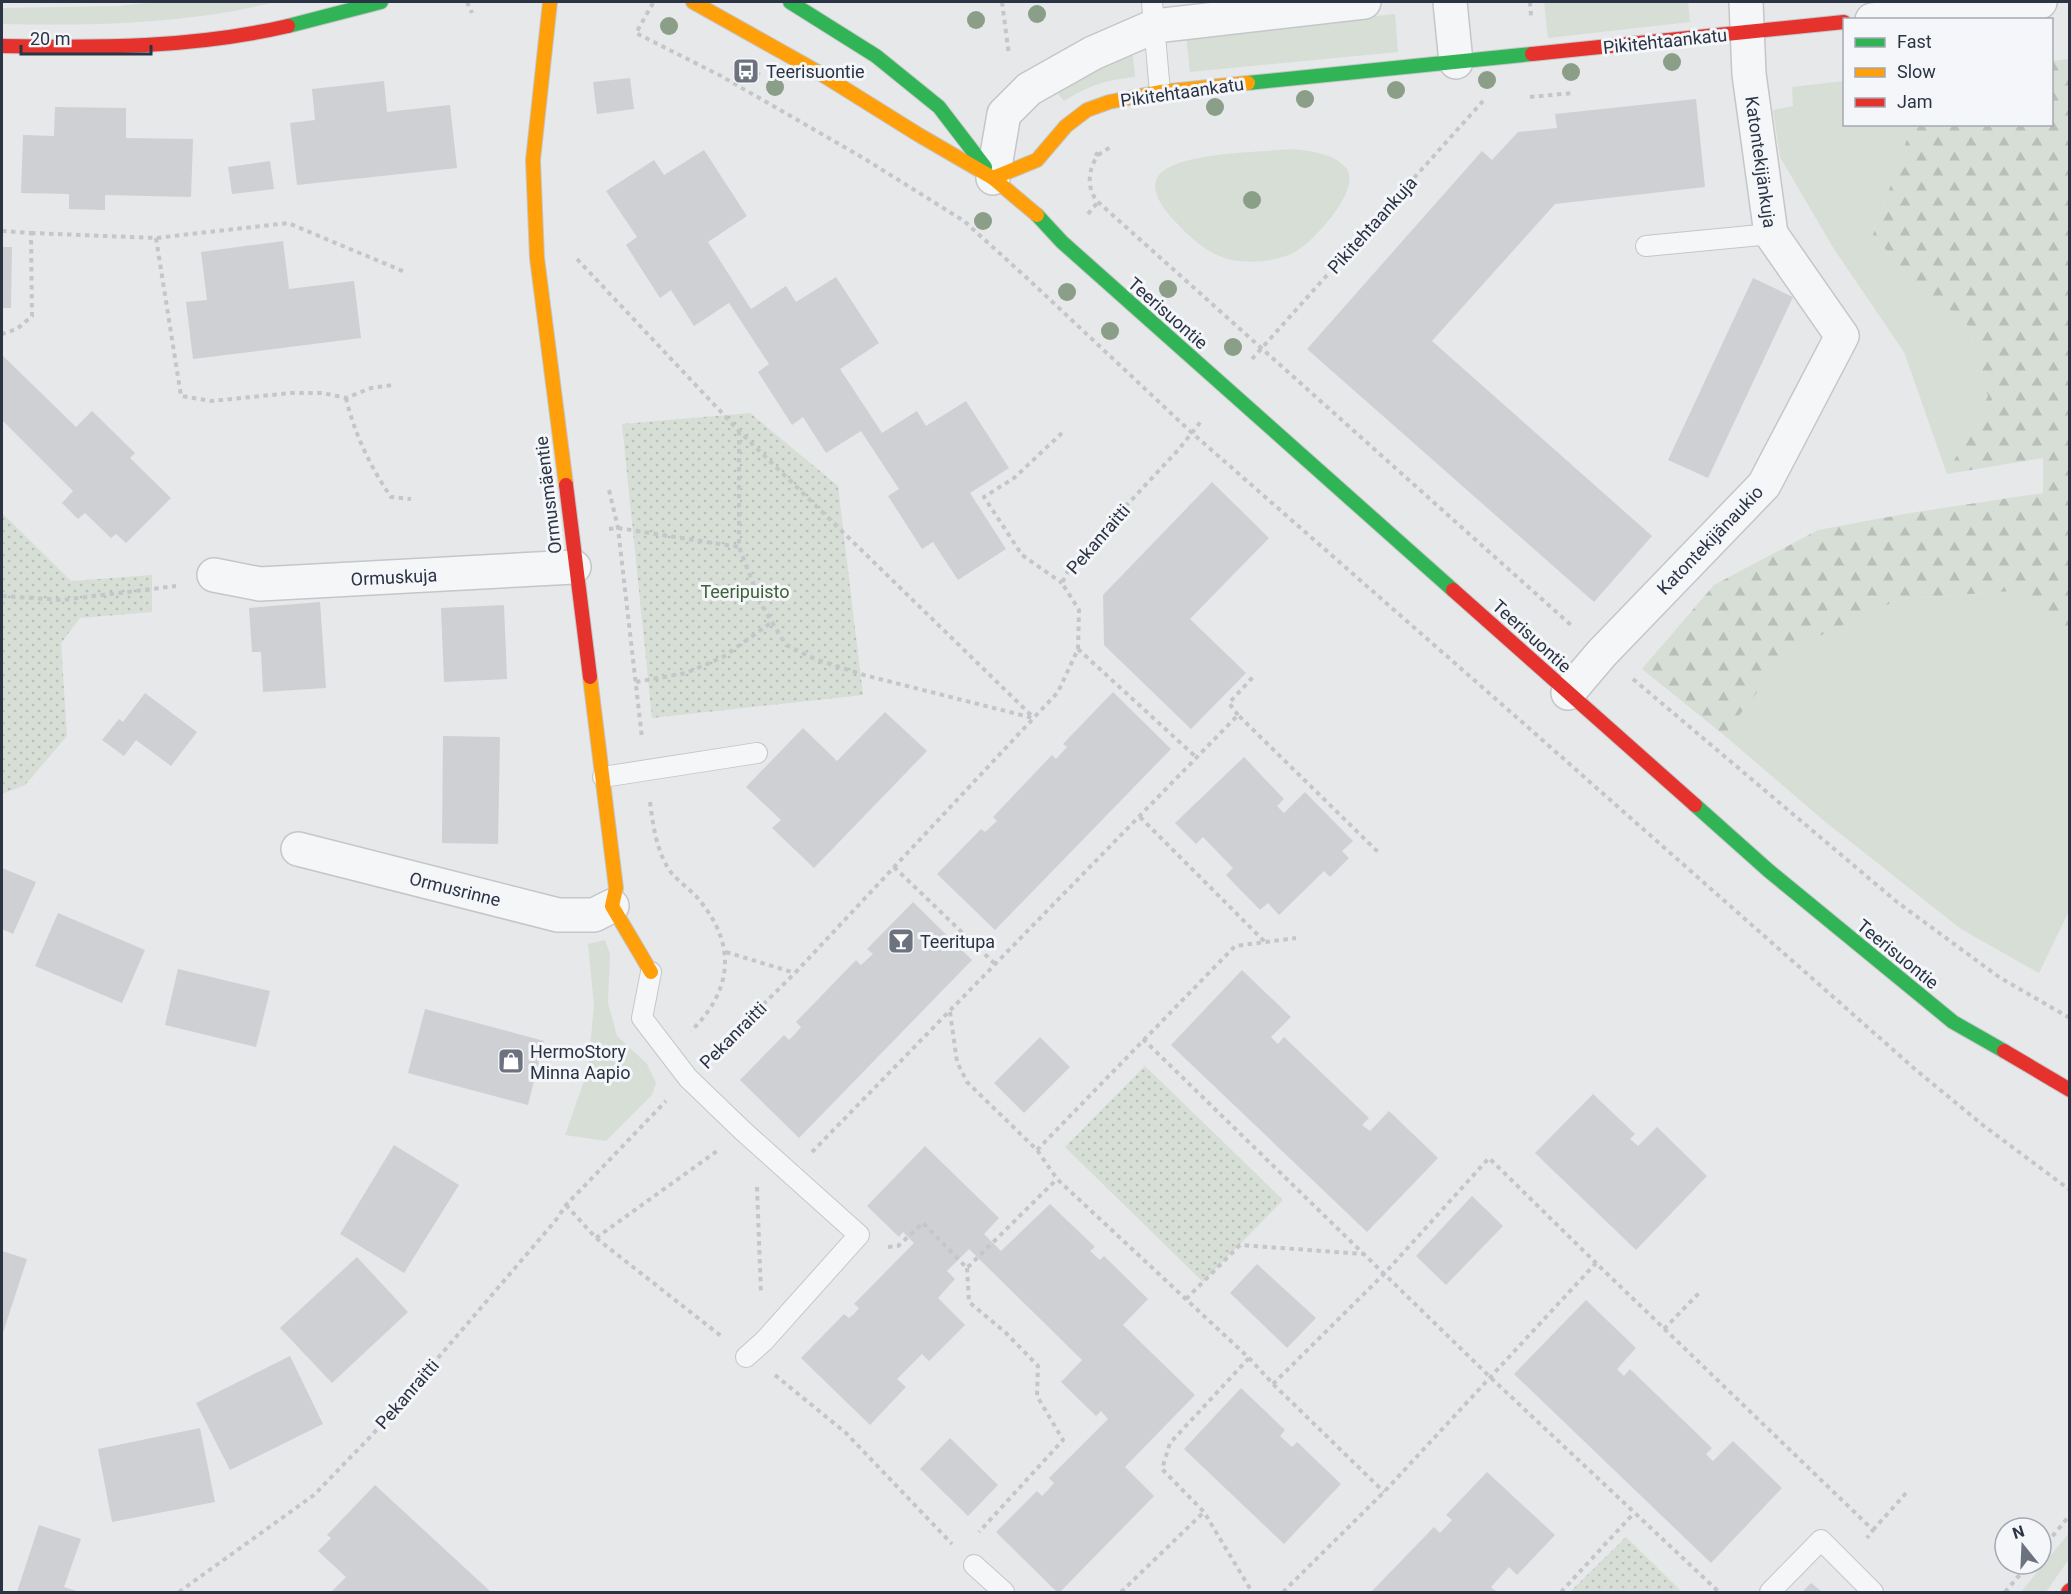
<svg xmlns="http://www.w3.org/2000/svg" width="2071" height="1594" viewBox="0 0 2071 1594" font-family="Roboto,sans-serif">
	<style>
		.grass { fill: #d6ded6 }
		.forest { fill: url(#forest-firs) }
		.park { fill: url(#park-dots) }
		.building { fill: #ced0d3 }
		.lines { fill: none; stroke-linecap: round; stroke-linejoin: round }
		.lane-casing { stroke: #c4c6c8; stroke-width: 22 }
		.street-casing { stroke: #c4c6c8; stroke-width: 36 }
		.fast-casing { stroke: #c4c6c8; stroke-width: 16 }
		.slow-casing { stroke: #c4c6c8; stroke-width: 16 }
		.jam-casing { stroke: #c4c6c8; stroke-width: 16 }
		.path { stroke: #c5c6ca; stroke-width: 4; stroke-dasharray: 4.5 4.5; stroke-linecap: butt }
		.lane { stroke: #f5f6f7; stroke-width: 20 }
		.street { stroke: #f5f6f7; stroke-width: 33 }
		.fast { stroke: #30b455; stroke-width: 14 }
		.slow { stroke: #ff9f0a; stroke-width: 14 }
		.jam { stroke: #e5322d; stroke-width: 14 }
		.tree { fill: #8a9e88 }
		.labels { text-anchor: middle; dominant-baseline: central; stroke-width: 6; stroke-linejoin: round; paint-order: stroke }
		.street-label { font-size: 18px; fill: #2b3445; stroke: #f4f6f9 }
		.poi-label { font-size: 18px; fill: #2b3445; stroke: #f4f6f9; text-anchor: start }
		.park-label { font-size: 18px; fill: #3f6138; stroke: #f4f6f9 }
	</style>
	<defs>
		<pattern id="forest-firs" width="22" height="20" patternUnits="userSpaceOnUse" patternTransform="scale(1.5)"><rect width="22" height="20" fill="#d6ded6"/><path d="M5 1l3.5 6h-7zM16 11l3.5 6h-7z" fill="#b8bfb9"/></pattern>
		<pattern id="park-dots" width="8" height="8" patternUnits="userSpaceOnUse" patternTransform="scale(1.5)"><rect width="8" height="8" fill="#d6ded6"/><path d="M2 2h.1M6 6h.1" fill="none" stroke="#b8bfb9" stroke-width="1.8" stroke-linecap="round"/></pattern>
	</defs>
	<rect width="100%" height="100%" fill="#e6e8ea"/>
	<g class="grass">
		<path d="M 158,2 L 275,2 C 186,24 92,26 2,24 L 2,8 L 118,6 Z"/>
		<path d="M 1544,2 L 1688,2 L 1690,22 L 1548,38 Z"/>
		<path d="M 1395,14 L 1398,52 L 1190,72 L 1186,36 Z"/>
		<path d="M 1132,48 L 1135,77 C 1106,80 1089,85 1064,101 L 1056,91 Z"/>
		<path d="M 1844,81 L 1844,124 L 1912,125 L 1873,235 L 1915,283 L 1966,322 L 1988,396 L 1947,474 L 1904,352 L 1834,249 L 1780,157 L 1773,110 L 1793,106 L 1792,87 Z"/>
		<path d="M 1292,149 C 1311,151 1333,153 1346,168 C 1363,189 1312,243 1295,252 C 1276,262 1248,264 1228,259 C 1203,252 1187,234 1170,216 C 1160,204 1147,185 1162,172 C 1185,152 1261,152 1292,149 Z"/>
		<path d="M 2013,591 L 2069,631 L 2069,911 L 2039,973 L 1961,929 L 1823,820 L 1724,735 L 1791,649 L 1900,599 Z"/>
		<path d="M 605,940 L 610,954 L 608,1003 L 617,1036 L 647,1064 L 656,1083 L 652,1095 L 606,1141 L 565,1135 L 588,1070 L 594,1005 L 588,944 Z"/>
		<path d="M 2069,1533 L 2069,1559 L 2046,1592 L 2021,1592 Z"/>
	</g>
	<path class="forest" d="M 2069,59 L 2069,631 L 2013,591 L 1900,599 L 1791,649 L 1724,735 L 1642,669 L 1714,585 L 1818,530 L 1910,513 L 2043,493 L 2043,458 L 1947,474 L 1988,396 L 1966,322 L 1915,283 L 1873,235 L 1912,125 L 2052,124 L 2052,61 Z"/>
	<g class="park">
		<path d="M 750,413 L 838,486 L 863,695 L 652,718 L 622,424 Z"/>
		<path d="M 2,513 L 71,581 L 152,575 L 152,612 L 80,618 L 61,643 L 67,736 L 25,785 L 2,794 Z"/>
		<path d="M 1145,1066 L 1283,1200 L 1203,1282 L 1065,1147 Z"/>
		<path d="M 1626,1537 L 1682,1592 L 1570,1592 Z"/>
	</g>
	<g class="building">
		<path d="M 736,61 L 761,73 L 756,82 L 732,69 Z"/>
		<path d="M 630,78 L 634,109 L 597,114 L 593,82 Z"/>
		<path d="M 384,81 L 387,112 L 450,105 L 457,168 L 297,185 L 290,123 L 315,120 L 312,89 Z"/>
		<path d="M 1696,99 L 1705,187 L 1555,204 L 1432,341 L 1652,536 L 1594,602 L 1307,349 L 1482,151 L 1492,160 L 1518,132 L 1557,128 L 1555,114 Z"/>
		<path d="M 55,107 L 126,108 L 126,138 L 193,139 L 191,197 L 105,195 L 105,210 L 69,209 L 69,194 L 21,193 L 23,135 L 54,136 Z"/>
		<path d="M 704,150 L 747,216 L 708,242 L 751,309 L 786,286 L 796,302 L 836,277 L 879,343 L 840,369 L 882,433 L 917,411 L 926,426 L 966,401 L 1009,468 L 970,493 L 1006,549 L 958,580 L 933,542 L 922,549 L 888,496 L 899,489 L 861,431 L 826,453 L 803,417 L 792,425 L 758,372 L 769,364 L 729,303 L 694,326 L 671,290 L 660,298 L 626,245 L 637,237 L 606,191 L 654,160 L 664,175 Z"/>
		<path d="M 270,161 L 274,189 L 232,194 L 228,167 Z"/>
		<path d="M 283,241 L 289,289 L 354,281 L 361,338 L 193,359 L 186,302 L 207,300 L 201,252 Z"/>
		<path d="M 2,247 L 12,247 L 11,308 L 2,308 Z"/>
		<path d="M 1753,278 L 1793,297 L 1708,478 L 1668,460 Z"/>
		<path d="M 2,355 L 76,427 L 92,411 L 135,453 L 130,458 L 171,498 L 126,543 L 116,534 L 111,538 L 85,513 L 78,519 L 62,503 L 73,491 L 2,420 Z"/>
		<path d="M 1212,482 L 1269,538 L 1190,619 L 1246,673 L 1191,729 L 1104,645 L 1103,595 Z"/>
		<path d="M 320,602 L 326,688 L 263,692 L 261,652 L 252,652 L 249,608 Z"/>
		<path d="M 504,605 L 507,679 L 444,682 L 441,608 Z"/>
		<path d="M 1113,692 L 1171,749 L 995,930 L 937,874 L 981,829 L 985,832 L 997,821 L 993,817 L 1052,755 L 1056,759 L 1067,747 L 1063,744 Z"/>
		<path d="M 145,693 L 197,732 L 171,766 L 136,740 L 124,756 L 102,740 L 119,719 L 123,722 Z"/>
		<path d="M 885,712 L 927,751 L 814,868 L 772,828 L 781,820 L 746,787 L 803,728 L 837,761 Z"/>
		<path d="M 443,736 L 500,737 L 498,844 L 442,843 Z"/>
		<path d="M 1244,757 L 1284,799 L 1277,806 L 1284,813 L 1305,792 L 1353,841 L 1342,851 L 1349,858 L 1330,877 L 1324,871 L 1279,915 L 1268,903 L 1260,910 L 1226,875 L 1233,868 L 1203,837 L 1196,844 L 1175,823 Z"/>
		<path d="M 2,868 L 36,882 L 13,934 L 2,929 Z"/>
		<path d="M 913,902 L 972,960 L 799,1138 L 740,1080 L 784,1035 L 789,1040 L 795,1034 L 801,1027 L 796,1022 L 856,960 L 861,965 L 873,954 L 867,949 Z"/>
		<path d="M 58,913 L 145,950 L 122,1003 L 35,966 Z"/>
		<path d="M 178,969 L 270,991 L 256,1047 L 165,1025 Z"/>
		<path d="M 1242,970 L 1291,1017 L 1271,1037 L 1278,1044 L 1284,1037 L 1369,1118 L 1362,1125 L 1370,1131 L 1389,1111 L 1438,1158 L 1367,1232 L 1171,1045 Z"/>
		<path d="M 425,1009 L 544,1041 L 528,1105 L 408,1073 Z"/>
		<path d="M 1040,1037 L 1070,1067 L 1024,1113 L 994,1083 Z"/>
		<path d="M 1593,1094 L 1635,1134 L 1630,1139 L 1638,1146 L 1657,1127 L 1707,1176 L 1636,1250 L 1535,1153 Z"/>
		<path d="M 394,1145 L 459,1185 L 404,1273 L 340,1234 Z"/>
		<path d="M 925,1146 L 999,1218 L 984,1234 L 1001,1251 L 1050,1204 L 1095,1247 L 1090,1251 L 1100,1260 L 1104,1256 L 1148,1299 L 1123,1325 L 1195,1395 L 1125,1467 L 1154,1496 L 1060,1592 L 1057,1592 L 996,1532 L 1037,1491 L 1042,1496 L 1048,1490 L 1054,1483 L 1049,1478 L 1108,1419 L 1101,1411 L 1096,1416 L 1061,1382 L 1082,1360 L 969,1249 L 947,1271 L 955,1279 L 938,1298 L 965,1325 L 929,1361 L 922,1354 L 897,1379 L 906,1387 L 870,1425 L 801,1358 L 844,1314 L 849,1318 L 854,1314 L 859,1308 L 854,1304 L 914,1243 L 903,1232 L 899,1237 L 867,1206 Z"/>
		<path d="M 1472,1196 L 1503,1226 L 1446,1285 L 1416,1256 Z"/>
		<path d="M 2,1251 L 27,1259 L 2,1336 Z"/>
		<path d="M 357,1257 L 408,1312 L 332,1383 L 280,1328 Z"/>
		<path d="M 1257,1264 L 1316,1318 L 1287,1348 L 1230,1293 Z"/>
		<path d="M 1586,1300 L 1636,1348 L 1617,1369 L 1624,1376 L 1630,1369 L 1712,1448 L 1706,1454 L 1713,1461 L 1733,1441 L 1782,1488 L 1711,1563 L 1514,1374 Z"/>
		<path d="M 290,1356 L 323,1424 L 230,1470 L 196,1403 Z"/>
		<path d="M 1241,1388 L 1285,1430 L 1280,1436 L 1292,1447 L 1297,1442 L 1341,1484 L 1284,1544 L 1184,1449 Z"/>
		<path d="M 200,1428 L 215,1502 L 112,1522 L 98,1449 Z"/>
		<path d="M 950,1438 L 998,1485 L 968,1516 L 920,1469 Z"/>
		<path d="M 1487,1472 L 1555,1535 L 1517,1575 L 1509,1567 L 1491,1587 L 1497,1592 L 1371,1592 L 1434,1527 L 1440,1533 L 1452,1520 L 1446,1515 Z"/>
		<path d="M 375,1485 L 491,1592 L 331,1592 L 346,1577 L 318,1551 L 331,1538 L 327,1535 Z"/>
		<path d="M 39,1525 L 81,1539 L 64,1587 L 80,1592 L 17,1592 Z"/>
		<path d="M 1811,1583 L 1822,1592 L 1802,1592 Z"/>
	</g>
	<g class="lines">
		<defs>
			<g id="lane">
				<path d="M 1152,2 L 1160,92"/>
				<path d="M 1646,246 L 1771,234"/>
				<path d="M 603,777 L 757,753"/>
				<path d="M 651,972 L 642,1018 L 688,1078 L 743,1131 L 859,1235 L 764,1341 L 746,1357"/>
				<path d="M 974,1565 L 1004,1592"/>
				<path d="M 1770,1592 L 1821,1540 L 1873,1592"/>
			</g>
			<g id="street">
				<path d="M 1450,2 L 1456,62"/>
				<path d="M 1872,20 L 2040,2"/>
				<path d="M 993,178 L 1004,114 L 1029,89 L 1093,53 L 1155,26 L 1364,2"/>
				<path d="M 214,575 L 260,584 L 574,567"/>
				<path d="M 1568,693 L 1602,653 L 1764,485 L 1842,336 L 1771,234 L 1749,74 L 1746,2"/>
				<path d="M 298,849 L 558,915 L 594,915 L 612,906"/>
			</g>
			<g id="fast">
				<path d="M 790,2 L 876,56 L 939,107 L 985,167"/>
				<path d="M 288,26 L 381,2"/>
				<path d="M 1248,83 L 1532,54"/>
				<path d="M 1037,215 L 1062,242 L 1453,590"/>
				<path d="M 1695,805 L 1769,871 L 1953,1022 L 2004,1051"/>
			</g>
			<g id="slow">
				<path d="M 550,2 L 533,160 L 537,258 L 566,485"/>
				<path d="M 693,2 L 818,72 L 919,135 L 993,178 L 1037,215"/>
				<path d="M 993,178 L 1037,160 L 1066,126 L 1087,110 L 1109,102 L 1160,92 L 1248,83"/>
				<path d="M 590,677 L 616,888 L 612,906 L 651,972"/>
			</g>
			<g id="jam">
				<path d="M 2,46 C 99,48 193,48 288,26"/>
				<path d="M 1532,54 L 1844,22"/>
				<path d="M 566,485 L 590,677"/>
				<path d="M 1453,590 L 1695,805"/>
				<path d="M 2004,1051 L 2070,1090"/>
				<path d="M 2068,1592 L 2070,1590"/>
			</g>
		</defs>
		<use href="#lane" class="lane-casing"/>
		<use href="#street" class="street-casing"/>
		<use href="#fast" class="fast-casing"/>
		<use href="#slow" class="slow-casing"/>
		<use href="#jam" class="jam-casing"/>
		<g class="path">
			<path d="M 467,2 L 472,13"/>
			<path d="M 1002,2 L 1009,55"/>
			<path d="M 1530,2 L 1531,16"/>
			<path d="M 653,3 L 636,33 L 721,76 L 865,159 L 964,221 L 1028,279 L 1191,432 L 1514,715 L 1916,1070 L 1984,1126 L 2070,1190"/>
			<path d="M 1530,97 L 1573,93"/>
			<path d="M 1095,153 L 1098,155 C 1088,169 1086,189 1098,202 L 1573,627"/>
			<path d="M 1098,155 L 1112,146"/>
			<path d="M 1088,214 L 1098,202"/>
			<path d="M 2,231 L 31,233 L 32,316 L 17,329 L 2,334"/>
			<path d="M 31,233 L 156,238 L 288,223 L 405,272"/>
			<path d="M 156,238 L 181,396 L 212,401 L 291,393 L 323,393 L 346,398 L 371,388 L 393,385"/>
			<path d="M 577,259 L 739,431 L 1034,718"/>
			<path d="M 1252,359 L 1483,101"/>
			<path d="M 346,398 C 354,433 371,468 391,497 L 411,499"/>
			<path d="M 739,431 L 739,547 L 761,604 L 786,645 L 815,659 L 864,675 L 1033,718"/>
			<path d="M 1062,433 L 1014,478 L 984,497 L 1022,555 L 1062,583"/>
			<path d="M 609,490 L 618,528 L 642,738"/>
			<path d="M 609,529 L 618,528 L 739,547"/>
			<path d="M 2,596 L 62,600 L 176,586"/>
			<path d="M 1078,649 L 1197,758"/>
			<path d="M 1633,679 L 1897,902 L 1999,977 L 2070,1018"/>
			<path d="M 636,682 L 686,673 L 723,657 L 772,622"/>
			<path d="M 1238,715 L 1229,703 L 1253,677"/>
			<path d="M 650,802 C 653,825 656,848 668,868 C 676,881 691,889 700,901 C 737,946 732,991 691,1031"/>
			<path d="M 1140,817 L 1265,942"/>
			<path d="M 894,867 L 995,964"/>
			<path d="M 726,952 L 795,973"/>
			<path d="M 950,1012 L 957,1062 L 967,1082 L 1037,1150 L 1057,1179 L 1249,1358 L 1273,1384 L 1384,1492"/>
			<path d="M 1143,1039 L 1490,1377 L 1719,1592"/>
			<path d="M 712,1055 L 795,973 L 1058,692 L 1078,649 L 1079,610 L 1062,583 L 1071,565 L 1179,449 L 1202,420"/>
			<path d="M 1037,1150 L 1235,946 L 1296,938"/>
			<path d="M 812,1152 L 1238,715 L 1379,853"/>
			<path d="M 757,1187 L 761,1294"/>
			<path d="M 566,1205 L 596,1238 L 721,1336"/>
			<path d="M 596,1238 L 717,1151"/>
			<path d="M 888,1247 L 898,1246 L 923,1223 L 967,1268 L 1057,1179"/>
			<path d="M 967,1268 L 969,1302 L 1006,1333 L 1038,1366 L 1037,1396 L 1063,1440 L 979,1532"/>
			<path d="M 1186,1299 L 1240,1245 L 1363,1254"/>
			<path d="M 1664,1329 L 1701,1291"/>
			<path d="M 1249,1358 L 1170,1443 L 1162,1469 L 1204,1512 L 1252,1592"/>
			<path d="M 775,1375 L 846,1433 L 952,1544"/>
			<path d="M 1273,1384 L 1384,1274 L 1489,1158 L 1596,1263"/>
			<path d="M 1873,1530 L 1907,1492"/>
			<path d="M 2041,1550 L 2070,1515"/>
			<path d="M 179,1592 L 314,1495 L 373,1434 L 556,1220 L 566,1205 L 666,1101"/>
			<path d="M 1121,1592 L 1204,1512"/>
			<path d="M 1283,1592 L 1384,1492 L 1596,1263 L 1873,1530 L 1867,1538"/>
			<path d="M 1561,1592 L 1634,1513"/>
			<path d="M 2005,1592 L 2029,1564"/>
		</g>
		<use href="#lane" class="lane"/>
		<use href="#street" class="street"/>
		<use href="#fast" class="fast"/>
		<use href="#slow" class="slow"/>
		<use href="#jam" class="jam"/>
	</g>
	<g class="tree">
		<circle cx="1037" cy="14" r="9"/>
		<circle cx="976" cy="20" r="9"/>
		<circle cx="669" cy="26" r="9"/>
		<circle cx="1672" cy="62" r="9"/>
		<circle cx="1571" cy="72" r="9"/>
		<circle cx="1487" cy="80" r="9"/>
		<circle cx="775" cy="87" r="9"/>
		<circle cx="1396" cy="90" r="9"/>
		<circle cx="1305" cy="99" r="9"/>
		<circle cx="1215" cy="107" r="9"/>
		<circle cx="1252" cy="200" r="9"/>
		<circle cx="983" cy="221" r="9"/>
		<circle cx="1168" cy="289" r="9"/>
		<circle cx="1067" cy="292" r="9"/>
		<circle cx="1110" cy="331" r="9"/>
		<circle cx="1233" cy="347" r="9"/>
	</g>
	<defs>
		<symbol id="bus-square" viewBox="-11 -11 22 22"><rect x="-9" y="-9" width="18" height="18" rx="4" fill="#6c737f" stroke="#f4f6f9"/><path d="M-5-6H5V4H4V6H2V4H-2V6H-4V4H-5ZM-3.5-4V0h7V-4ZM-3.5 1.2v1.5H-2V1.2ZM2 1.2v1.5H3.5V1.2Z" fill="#fff"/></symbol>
		<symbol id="bar-square" viewBox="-11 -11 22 22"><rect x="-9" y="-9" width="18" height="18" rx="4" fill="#6c737f" stroke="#f4f6f9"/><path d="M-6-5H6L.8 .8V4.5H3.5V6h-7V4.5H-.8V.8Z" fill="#fff"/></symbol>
		<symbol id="shop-square" viewBox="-11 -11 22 22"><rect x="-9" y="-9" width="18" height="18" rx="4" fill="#6c737f" stroke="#f4f6f9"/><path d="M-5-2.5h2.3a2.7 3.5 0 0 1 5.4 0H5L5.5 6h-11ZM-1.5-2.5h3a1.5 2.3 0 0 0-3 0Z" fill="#fff"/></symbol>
	</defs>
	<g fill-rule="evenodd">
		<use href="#bus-square" x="731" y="56" width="30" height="30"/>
		<use href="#bar-square" x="886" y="926" width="30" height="30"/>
		<use href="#shop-square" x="496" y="1046" width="30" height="30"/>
	</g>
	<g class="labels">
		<g class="street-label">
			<text transform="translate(1665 41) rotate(-6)">Pikitehtaankatu</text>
			<text transform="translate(1182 92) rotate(-8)">Pikitehtaankatu</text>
			<text transform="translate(1761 162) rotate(82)">Katontekijänkuja</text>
			<text transform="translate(1372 225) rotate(-48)">Pikitehtaankuja</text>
			<text transform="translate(1168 313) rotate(41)">Teerisuontie</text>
			<text transform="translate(548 495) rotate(-97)">Ormusmäentie</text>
			<text transform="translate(1098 539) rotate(-49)">Pekanraitti</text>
			<text transform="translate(1710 540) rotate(-46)">Katontekijänaukio</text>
			<text transform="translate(394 577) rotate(-3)">Ormuskuja</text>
			<text transform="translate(1532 636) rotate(42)">Teerisuontie</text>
			<text transform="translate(455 889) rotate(14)">Ormusrinne</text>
			<text transform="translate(1898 954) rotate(39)">Teerisuontie</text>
			<text transform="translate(733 1035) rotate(-45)">Pekanraitti</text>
			<text transform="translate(407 1394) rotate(-49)">Pekanraitti</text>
		</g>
		<g class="poi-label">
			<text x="766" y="71">Teerisuontie</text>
			<text x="920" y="941">Teeritupa</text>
			<text x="530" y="1051">HermoStory<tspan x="530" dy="21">Minna Aapio</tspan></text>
		</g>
		<g class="park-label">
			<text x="745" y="591">Teeripuisto</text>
		</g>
	</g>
	<rect width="2071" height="1594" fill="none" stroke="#2b3445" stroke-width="6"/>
	<rect x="1843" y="18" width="210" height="108" fill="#f4f6f9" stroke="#a4a8b1" stroke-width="1.5"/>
	<rect x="1855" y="38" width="30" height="9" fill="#30b455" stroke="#a4a8b1" stroke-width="1.5"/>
	<text x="1897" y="48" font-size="18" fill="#2b3445">Fast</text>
	<rect x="1855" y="68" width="30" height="9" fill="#ff9f0a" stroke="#a4a8b1" stroke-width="1.5"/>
	<text x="1897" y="78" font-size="18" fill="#2b3445">Slow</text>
	<rect x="1855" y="98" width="30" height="9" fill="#e5322d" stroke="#a4a8b1" stroke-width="1.5"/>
	<text x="1897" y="108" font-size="18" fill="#2b3445">Jam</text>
	<g transform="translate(2023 1546) rotate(342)"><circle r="28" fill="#f4f6f9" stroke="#a4a8b1" stroke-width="1.5"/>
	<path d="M0-4.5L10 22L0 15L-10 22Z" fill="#6c737f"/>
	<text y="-9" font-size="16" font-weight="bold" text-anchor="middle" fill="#2b3445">N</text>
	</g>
	<path d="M21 45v9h130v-9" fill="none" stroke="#2b3445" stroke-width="3"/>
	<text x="30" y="45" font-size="18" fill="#2b3445" stroke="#f4f6f9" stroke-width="4.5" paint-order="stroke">20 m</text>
</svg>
